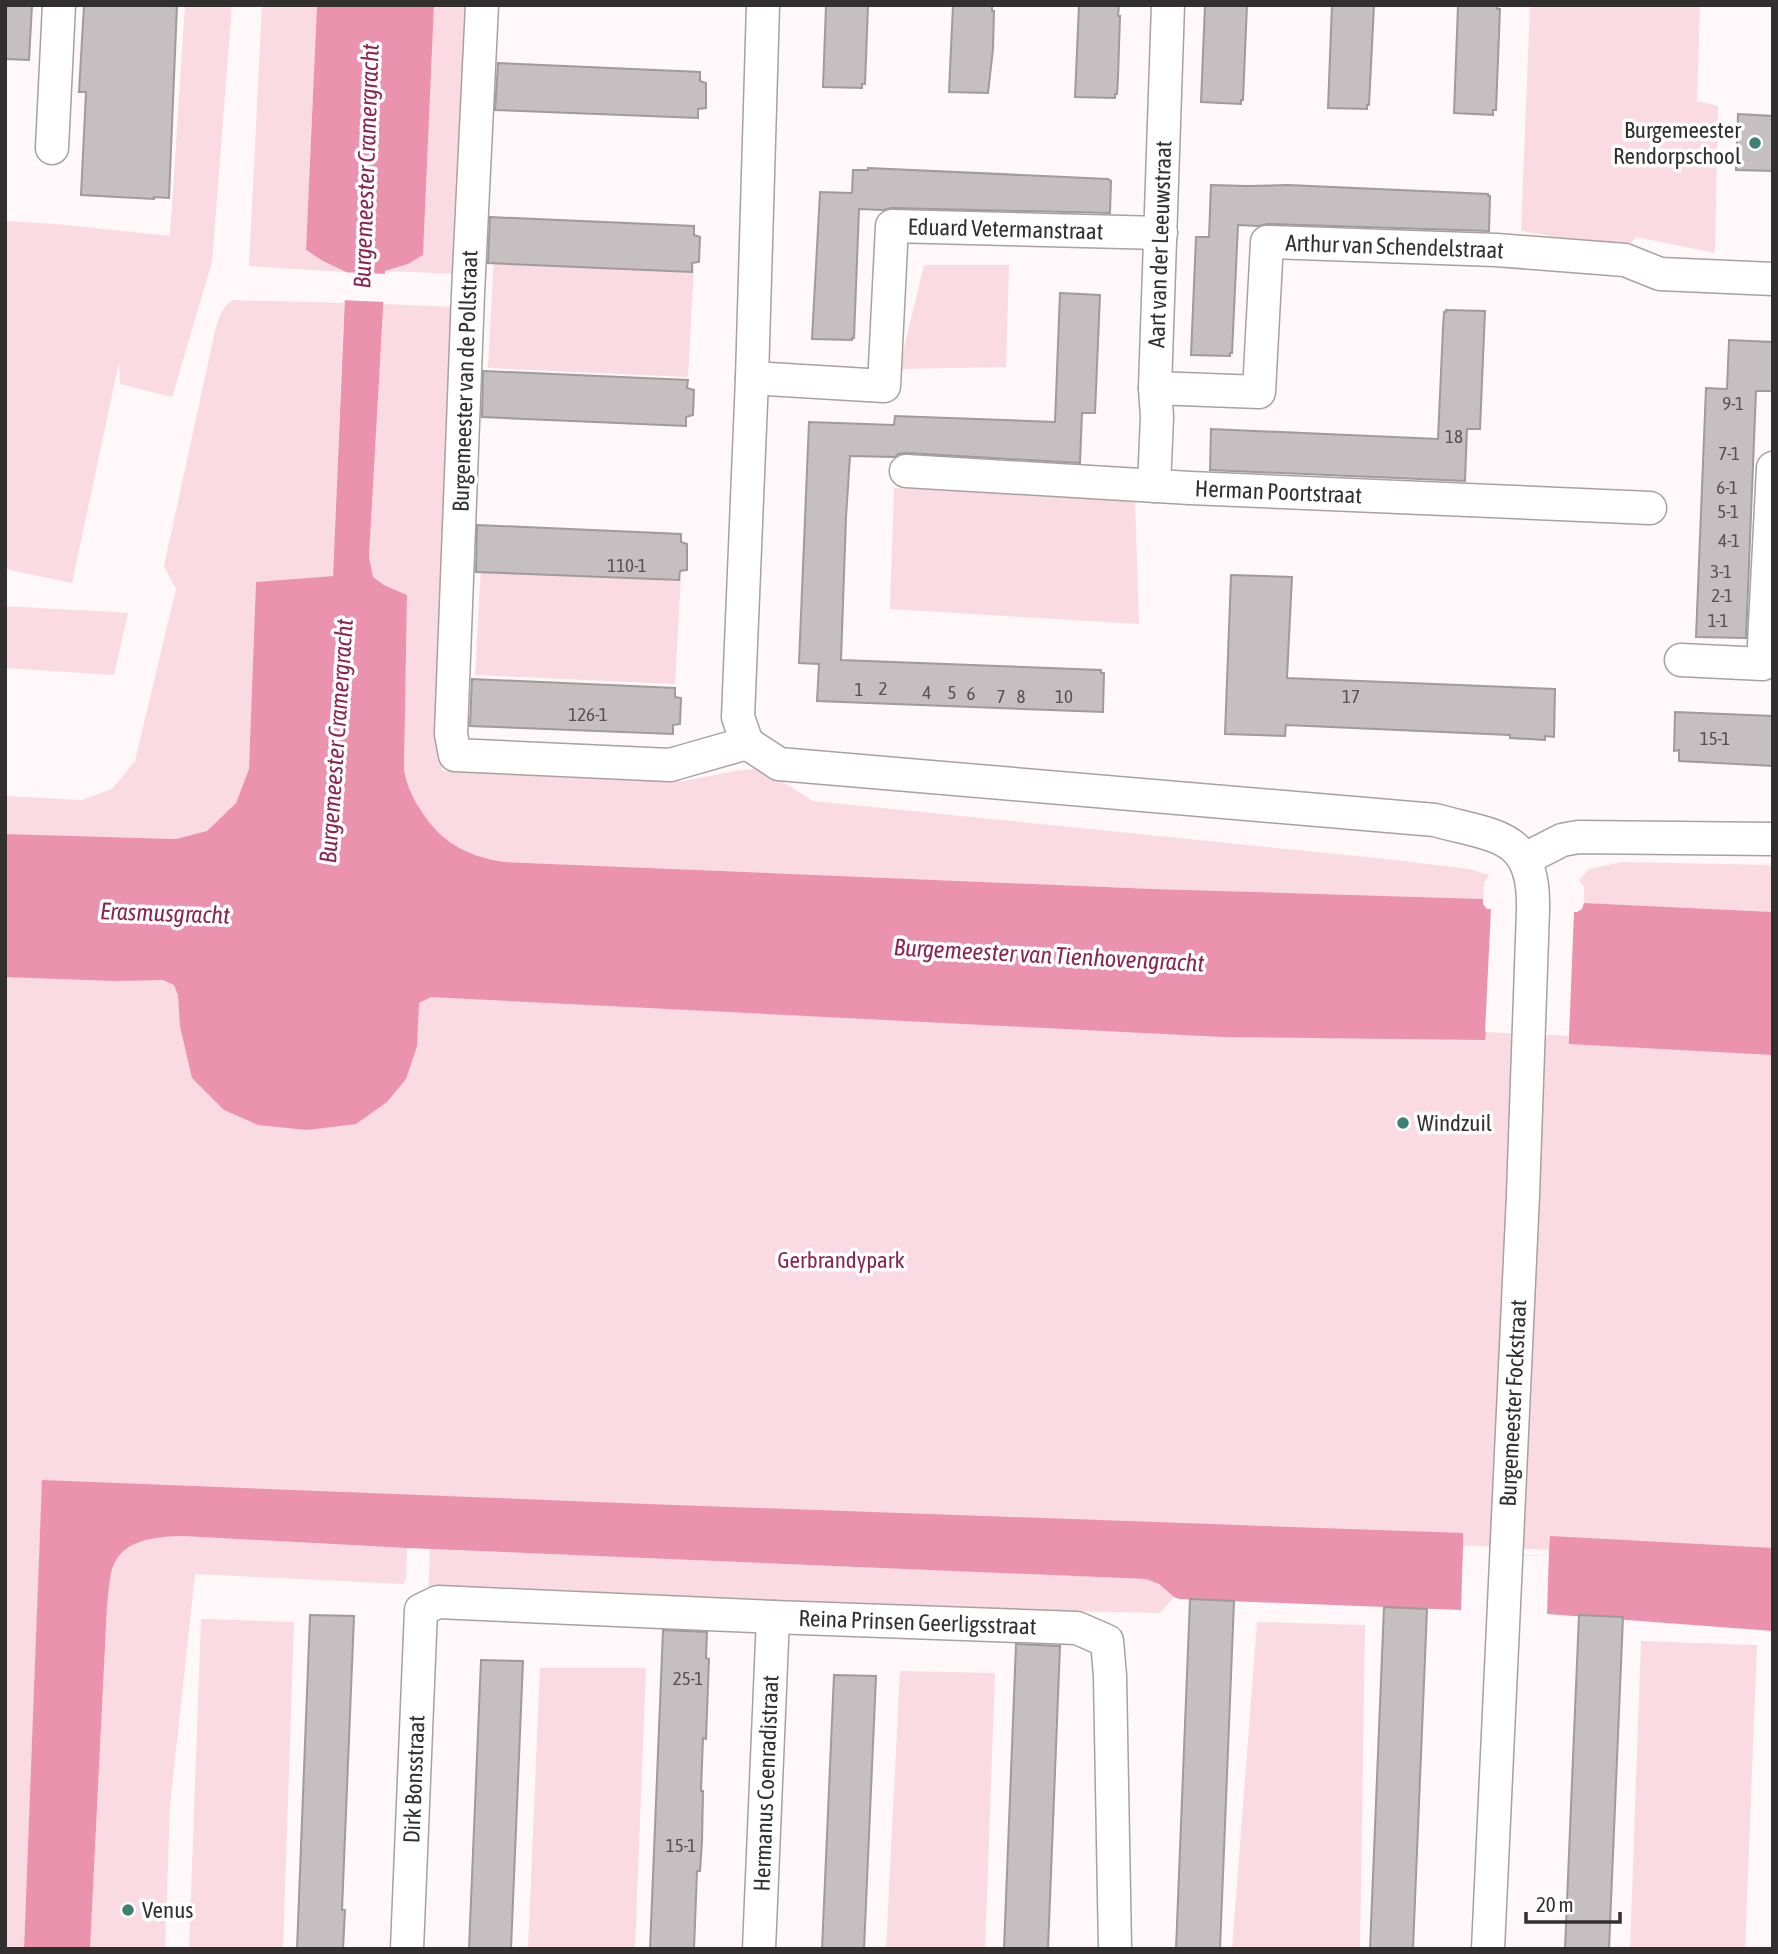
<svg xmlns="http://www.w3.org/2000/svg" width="1778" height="1954" viewBox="0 0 1778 1954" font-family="'Asap Condensed',sans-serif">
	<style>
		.green { fill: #fadae3 }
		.water { fill: #eb92af }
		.pier { fill: #fef8fa }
		.building { fill: #c6bfc1; stroke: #a19a9c; stroke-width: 2 }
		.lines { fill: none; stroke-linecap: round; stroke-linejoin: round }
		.minor-casing { stroke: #a8a0a2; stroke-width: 35 }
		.minor { stroke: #fff; stroke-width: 32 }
		.poi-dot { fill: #3e8174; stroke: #fff; stroke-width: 2.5 }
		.labels { text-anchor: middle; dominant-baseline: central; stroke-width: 7; stroke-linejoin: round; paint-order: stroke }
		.number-label { font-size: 19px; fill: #575354 }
		.poi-label { font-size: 23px; fill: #322f30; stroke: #fff; text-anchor: start }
		.street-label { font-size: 23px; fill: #322f30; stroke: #fff }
		.park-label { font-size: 23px; fill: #8c2551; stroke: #fff }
		.water-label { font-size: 24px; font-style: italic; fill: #8b2550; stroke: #fff }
	</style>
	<rect width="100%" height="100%" fill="#fef8fa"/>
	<g class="green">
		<path d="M 185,5 L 232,5 L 212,262 L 172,397 L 120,384 L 119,362 L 72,583 L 5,569 L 5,221 L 56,224 L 170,236 Z"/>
		<path d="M 262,5 L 317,5 L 306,250 L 323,261 L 346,272 L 249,266 Z"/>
		<path d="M 434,5 L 473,5 L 461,274 L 385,271 L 408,264 L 423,255 Z"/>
		<path d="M 1530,5 L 1700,5 L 1697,101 L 1718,106 L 1715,253 L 1636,237 L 1630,244 L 1621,248 L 1521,231 Z"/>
		<path d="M 494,257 L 694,265 L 688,377 L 488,368 Z"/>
		<path d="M 924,265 L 1009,265 L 1006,367 L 899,369 Z"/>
		<path d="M 232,300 L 344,303 L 333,576 L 256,582 L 249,770 L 236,803 L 207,831 L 176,839 L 5,834 L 5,796 L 82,800 L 112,789 L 135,761 L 176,589 L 164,566 L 215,331 C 218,320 222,307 232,300 Z"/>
		<path d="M 382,304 L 460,307 L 442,771 L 684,781 L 735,771 L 761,768 L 813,801 L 1386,859 L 1469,869 L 1489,875 L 1484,883 L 1483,899 L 1153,889 L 505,862 C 468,857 440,842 420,809 C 412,796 406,784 404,769 L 407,595 L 384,585 L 373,577 L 369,557 Z"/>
		<path d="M 894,488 L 1135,497 L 1139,624 L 890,609 Z"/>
		<path d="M 481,567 L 681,576 L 675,684 L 475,675 Z"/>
		<path d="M 5,606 L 128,613 L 114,675 L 5,668 Z"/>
		<path d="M 1622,862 L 1773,865 L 1773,912 L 1584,903 L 1584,887 L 1579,880 L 1589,869 Z"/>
		<path d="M 5,970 L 1773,1031 L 1773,1563 L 1479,1546 L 870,1529 L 42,1491 L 24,1949 L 5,1949 Z"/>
		<path d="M 182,1536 L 407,1548 L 406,1580 L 403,1584 L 195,1574 L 170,1806 L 165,1949 L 90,1949 L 107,1606 C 108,1595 109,1584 111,1573 C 119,1539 154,1537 182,1536 Z"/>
		<path d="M 430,1549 L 1146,1579 L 1159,1584 L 1174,1597 L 1160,1613 L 735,1603 L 428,1594 Z"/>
		<path d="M 201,1619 L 294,1622 L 283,1949 L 189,1949 Z"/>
		<path d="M 1257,1622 L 1365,1625 L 1360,1949 L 1232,1949 Z"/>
		<path d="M 1641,1641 L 1757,1645 L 1745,1949 L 1630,1949 Z"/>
		<path d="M 540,1668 L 646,1668 L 635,1949 L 528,1949 Z"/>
		<path d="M 900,1671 L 995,1673 L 985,1949 L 886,1949 Z"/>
	</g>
	<g class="water">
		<path d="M 317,5 L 434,5 L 423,255 L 408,264 L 385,271 L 369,557 L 373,577 L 384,585 L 407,595 L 404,769 C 406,784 412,796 420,809 C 440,842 468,857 505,862 L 1153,889 L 1483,899 L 1483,904 L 1487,909 L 1577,912 L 1582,909 L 1584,903 L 1773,912 L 1773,1055 L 1569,1044 L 1569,1034 L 1486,1031 L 1485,1040 L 1223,1037 L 431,997 L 419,1003 L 417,1046 L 406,1079 L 387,1102 L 356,1124 L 307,1130 L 258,1125 L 224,1110 L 192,1078 L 180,1026 L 178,995 L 174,985 L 163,980 L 115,981 L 5,977 L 5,834 L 176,839 L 207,831 L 236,803 L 249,769 L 256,582 L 333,576 L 346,272 L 323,261 L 306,250 Z"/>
		<path d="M 42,1480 L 647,1504 L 1463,1533 L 1463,1547 L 1468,1554 L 1543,1556 L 1549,1551 L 1550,1536 L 1773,1548 L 1773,1631 L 1547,1614 L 1548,1581 L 1542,1574 L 1467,1571 L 1462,1577 L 1461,1610 L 1179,1599 L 1174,1597 L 1159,1584 L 1146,1579 L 407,1548 L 182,1536 C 154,1537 119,1539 111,1573 C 109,1584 108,1595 107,1606 L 90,1949 L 24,1949 Z"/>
	</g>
	<g class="pier">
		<path d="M 338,272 L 387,274 L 385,302 L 340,300 L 342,274 Z"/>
		<path d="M 1491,908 L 1574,911 L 1569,1036 L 1485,1032 Z"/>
		<path d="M 1463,1547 L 1469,1553 L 1543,1556 L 1549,1551 L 1548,1581 L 1542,1575 L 1468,1572 L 1462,1578 Z"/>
	</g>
	<g class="building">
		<path d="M 5,5 L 32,5 L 29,60 L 5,59 Z"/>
		<path d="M 84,5 L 177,5 L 169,198 L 154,197 L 154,199 L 81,195 L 86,92 L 79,92 Z"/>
		<path d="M 826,5 L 868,6 L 865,84 L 862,84 L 862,88 L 823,87 Z"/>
		<path d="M 953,5 L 992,5 L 992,11 L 994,11 L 993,49 L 988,93 L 949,92 Z"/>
		<path d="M 1079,5 L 1119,5 L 1118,16 L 1120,16 L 1118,78 L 1117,94 L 1115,94 L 1115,98 L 1075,97 Z"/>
		<path d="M 1205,5 L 1247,5 L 1243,100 L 1241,100 L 1241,104 L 1201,102 Z"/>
		<path d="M 1332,5 L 1374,5 L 1369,105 L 1367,105 L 1367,109 L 1328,108 Z"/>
		<path d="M 1458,5 L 1498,5 L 1497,9 L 1500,9 L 1496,110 L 1493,110 L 1493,115 L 1454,113 Z"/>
		<path d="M 498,63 L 700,72 L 700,81 L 706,83 L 706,108 L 698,109 L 698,118 L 495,110 Z"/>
		<path d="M 1738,114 L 1773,116 L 1773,171 L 1736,170 Z"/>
		<path d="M 868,168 L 1108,179 L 1111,181 L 1110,213 L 892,208 L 883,210 L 859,209 L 854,338 L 852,338 L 852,340 L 812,339 L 820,192 L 852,193 L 853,170 L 868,170 Z"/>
		<path d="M 1211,185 L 1247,186 L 1288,185 L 1488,194 L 1488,196 L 1490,196 L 1489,231 L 1268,224 L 1258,226 L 1238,225 L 1232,353 L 1230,353 L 1230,356 L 1191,355 L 1196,237 L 1209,237 Z"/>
		<path d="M 490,217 L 694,226 L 694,235 L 700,237 L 699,262 L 692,263 L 692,272 L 488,263 Z"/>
		<path d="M 1060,293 L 1100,295 L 1095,413 L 1082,413 L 1080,463 L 907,453 L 898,454 L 895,457 L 850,456 L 846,517 L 841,660 L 1101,670 L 1101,673 L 1104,673 L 1103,712 L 817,701 L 819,664 L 799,663 L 809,422 L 894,425 L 895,416 L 1055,422 Z"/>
		<path d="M 1446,310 L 1485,311 L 1480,429 L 1467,429 L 1465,481 L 1210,470 L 1211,429 L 1438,439 L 1443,328 L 1444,312 L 1446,312 Z"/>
		<path d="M 1729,340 L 1773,342 L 1773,391 L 1756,391 L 1746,638 L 1696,637 L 1706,388 L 1727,389 Z"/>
		<path d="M 483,371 L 688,380 L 687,388 L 694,390 L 693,415 L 686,417 L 686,426 L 482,417 Z"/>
		<path d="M 477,525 L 681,534 L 681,542 L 687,544 L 687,570 L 680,571 L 679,580 L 476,572 Z"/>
		<path d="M 1231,575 L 1292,577 L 1287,678 L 1555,689 L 1554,737 L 1545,736 L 1545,740 L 1510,738 L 1510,735 L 1286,725 L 1285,736 L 1225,734 Z"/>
		<path d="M 472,679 L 675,688 L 675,697 L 681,698 L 680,724 L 673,725 L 673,734 L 470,726 Z"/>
		<path d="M 1675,712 L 1773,716 L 1773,766 L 1679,761 L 1679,750 L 1674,751 Z"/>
		<path d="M 1190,1599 L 1234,1601 L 1220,1949 L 1176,1949 Z"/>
		<path d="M 1384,1607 L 1427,1609 L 1413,1949 L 1370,1949 Z"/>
		<path d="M 310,1615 L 354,1616 L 342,1910 L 345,1910 L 343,1949 L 297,1949 Z"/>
		<path d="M 1579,1615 L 1623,1617 L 1609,1949 L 1565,1949 Z"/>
		<path d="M 663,1630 L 707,1632 L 706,1658 L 709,1659 L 706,1739 L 703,1738 L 701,1791 L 703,1791 L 702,1841 L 700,1871 L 697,1871 L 694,1949 L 650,1949 Z"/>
		<path d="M 1016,1644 L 1060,1646 L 1048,1949 L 1004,1949 Z"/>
		<path d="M 481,1660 L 523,1661 L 511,1949 L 469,1949 Z"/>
		<path d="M 834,1675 L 876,1676 L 864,1949 L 822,1949 Z"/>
	</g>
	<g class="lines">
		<defs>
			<g id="minor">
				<path d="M 482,5 L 468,294 L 451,734 L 455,755 L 670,765 L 747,743"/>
				<path d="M 52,148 L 59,5"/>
				<path id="s1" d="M 752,378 L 884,386 L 892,226 L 1161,233"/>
				<path id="s2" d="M 1155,388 L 1259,392 L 1267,242 L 1496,250 L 1625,260 L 1660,274 L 1773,279"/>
				<path id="s3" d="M 906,471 L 1190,488 L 1650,508"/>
				<path id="s4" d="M 1154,486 L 1157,417 L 1155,388 L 1168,5"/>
				<path d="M 1681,660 L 1763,664 L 1773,468"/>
				<path d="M 747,743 L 779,764 L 1435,820 C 1496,837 1535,833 1533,910 L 1523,1195 L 1488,1949"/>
				<path d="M 747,743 L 738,717 L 752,378 L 763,5"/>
				<path d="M 1525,859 L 1562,840 L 1578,837 L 1773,839"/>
				<path id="s5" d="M 407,1949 L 421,1610 L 438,1602 L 773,1617 L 1077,1628 L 1107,1641 L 1110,1676 L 1115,1949"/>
				<path id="s6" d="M 759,1949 L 773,1617"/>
			</g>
		</defs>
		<use href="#minor" class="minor-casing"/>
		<use href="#minor" class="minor"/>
	</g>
	<g class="poi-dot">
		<circle cx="1755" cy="143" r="7"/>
		<circle cx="1403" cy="1123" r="7"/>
		<circle cx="128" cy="1910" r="7"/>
	</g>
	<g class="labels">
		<g class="number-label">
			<text x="1733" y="403">9-1</text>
			<text x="1454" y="436">18</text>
			<text x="1729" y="453">7-1</text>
			<text x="1727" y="487">6-1</text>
			<text x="1728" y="511">5-1</text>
			<text x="1729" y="540">4-1</text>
			<text x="627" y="565">110-1</text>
			<text x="1721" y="571">3-1</text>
			<text x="1722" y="595">2-1</text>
			<text x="1718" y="620">1-1</text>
			<text x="883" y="688">2</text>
			<text x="859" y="689">1</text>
			<text x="927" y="692">4</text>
			<text x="952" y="692">5</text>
			<text x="971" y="693">6</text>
			<text x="1001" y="696">7</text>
			<text x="1021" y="696">8</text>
			<text x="1064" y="696">10</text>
			<text x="1351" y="696">17</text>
			<text x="588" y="714">126-1</text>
			<text x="1715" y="738">15-1</text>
			<text x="688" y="1678">25-1</text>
			<text x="681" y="1845">15-1</text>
		</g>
		<g class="poi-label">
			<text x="1741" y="130" text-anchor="end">Burgemeester<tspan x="1741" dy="26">Rendorpschool</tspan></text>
			<text x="1417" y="1123">Windzuil</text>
			<text x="142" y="1910">Venus</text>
		</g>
		<g class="street-label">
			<text stroke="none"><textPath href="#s1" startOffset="406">Eduard Vetermanstraat</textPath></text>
			<text stroke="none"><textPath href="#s4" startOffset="242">Aart van der Leeuwstraat</textPath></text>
			<text stroke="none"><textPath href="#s2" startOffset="382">Arthur van Schendelstraat</textPath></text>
			<text transform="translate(465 381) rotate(-88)">Burgemeester van de Pollstraat</text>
			<text stroke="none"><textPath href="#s3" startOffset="373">Herman Poortstraat</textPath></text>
			<text transform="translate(1513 1403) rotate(-87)">Burgemeester Fockstraat</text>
			<text stroke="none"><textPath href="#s5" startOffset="838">Reina Prinsen Geerligsstraat</textPath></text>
			<text stroke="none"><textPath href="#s5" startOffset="170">Dirk Bonsstraat</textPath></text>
			<text stroke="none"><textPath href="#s6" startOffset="166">Hermanus Coenradistraat</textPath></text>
		</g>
		<g class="park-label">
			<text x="841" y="1260">Gerbrandypark</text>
		</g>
		<g class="water-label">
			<text transform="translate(366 166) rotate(-88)">Burgemeester Cramergracht</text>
			<text transform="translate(336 741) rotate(-86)">Burgemeester Cramergracht</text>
			<text transform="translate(165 913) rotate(2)">Erasmusgracht</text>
			<text transform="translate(1049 955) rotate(3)">Burgemeester van Tienhovengracht</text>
		</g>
	</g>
	<rect width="1778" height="1954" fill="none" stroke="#322f30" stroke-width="14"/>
	<path d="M1526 1912v10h94v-10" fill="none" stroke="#322f30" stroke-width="3.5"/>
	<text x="1536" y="1912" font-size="21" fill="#322f30" stroke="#ffffff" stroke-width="5" paint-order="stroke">20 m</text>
</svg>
